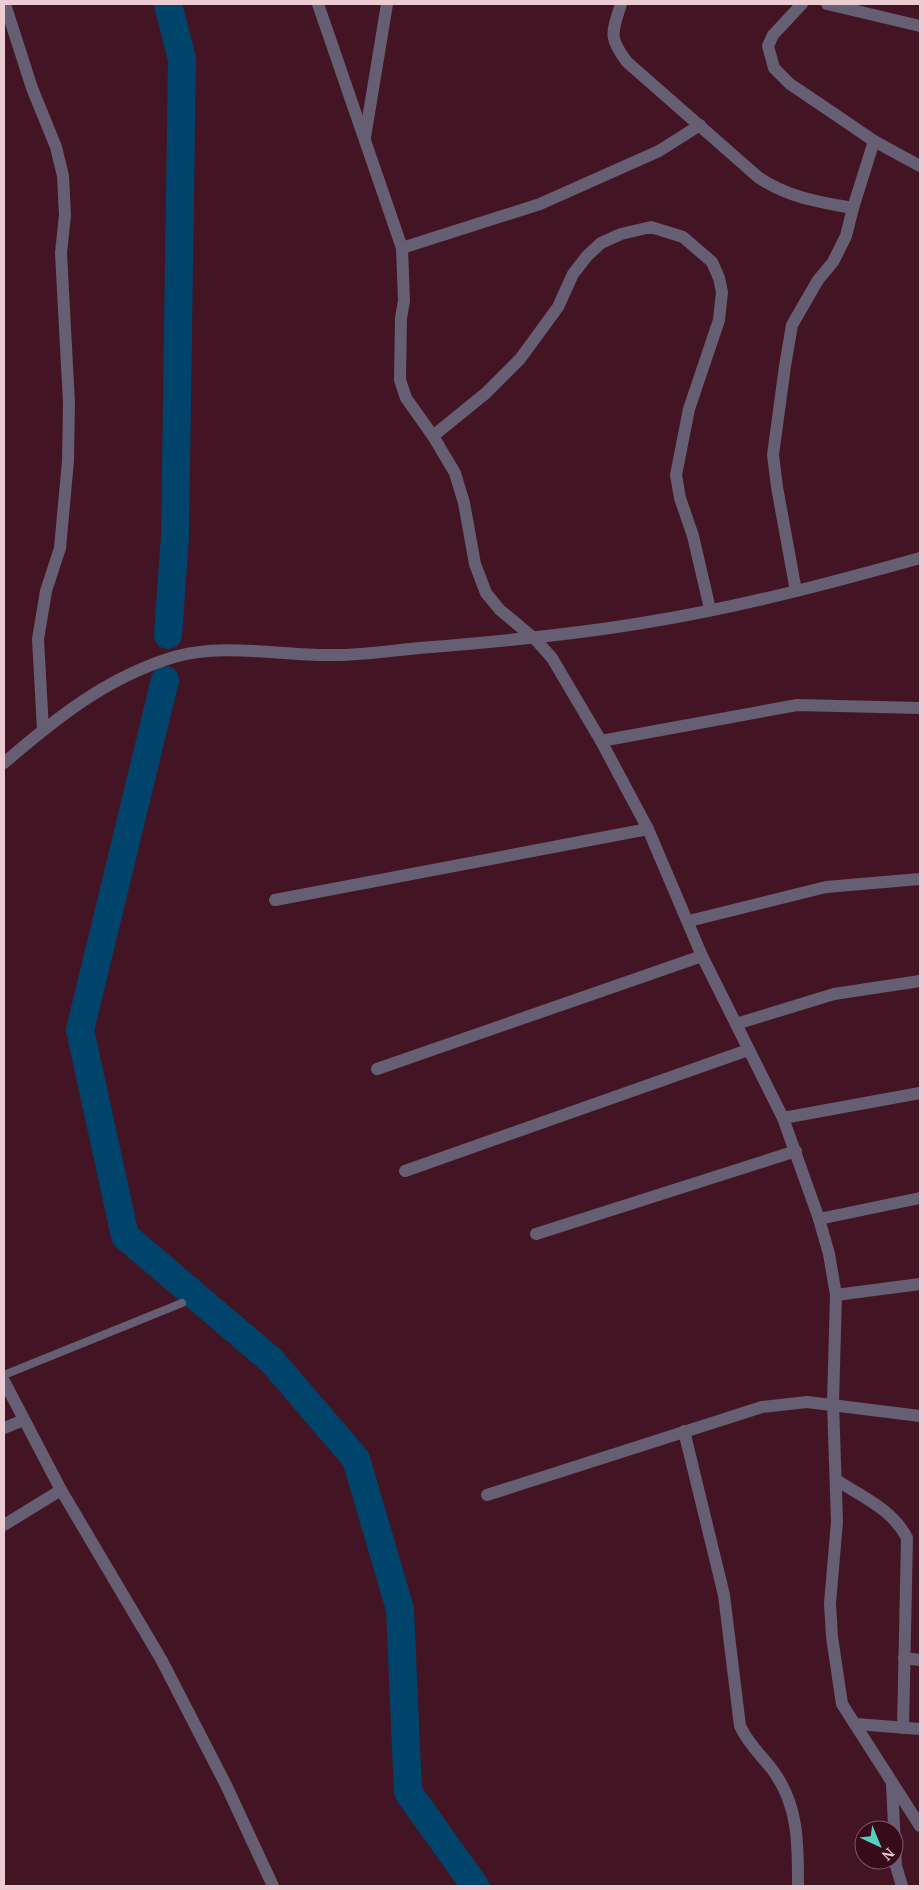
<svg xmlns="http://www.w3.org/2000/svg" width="924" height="1890" viewBox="0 0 924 1890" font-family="'PT Serif',serif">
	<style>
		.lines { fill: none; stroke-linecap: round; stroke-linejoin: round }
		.river { stroke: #01446b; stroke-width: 28 }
		.service { stroke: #665e72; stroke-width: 8 }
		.minor { stroke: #665e72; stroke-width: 12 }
	</style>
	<rect width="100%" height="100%" fill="#431524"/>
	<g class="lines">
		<g class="river">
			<path d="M 168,4 L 182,59 L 175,536 L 168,635"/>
			<path d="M 165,680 L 80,1030 L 125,1236 L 272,1361 L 356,1459 L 400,1609 L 408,1792 L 475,1886"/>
		</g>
		<path class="service" d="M 4,1375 L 182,1303"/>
		<g class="minor">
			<path d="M 5,4 L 32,88 L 56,147 L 63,176 L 65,215 L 61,253 L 69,403 L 68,461 L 60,548 L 46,591 L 38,639 L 43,730"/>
			<path d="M 318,4 L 402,248 L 404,301 L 401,318 L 400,380 L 406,398 L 433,436 L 455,473 L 464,503 L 475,564 L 486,593 L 500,610 L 535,639 L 552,658 L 601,741 L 648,829 L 702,956 L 783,1118 L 819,1219 L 829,1254 L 836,1295 L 833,1403 L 837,1522 L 830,1603 L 832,1637 L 842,1704 L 920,1826"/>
			<path d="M 621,4 C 612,33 608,37 627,62 L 758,177 C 787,197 818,202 853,208"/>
			<path d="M 802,4 L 773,35 L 768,46 L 774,68 L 790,84 L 833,113 L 874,141 L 920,166"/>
			<path d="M 827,4 L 920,26"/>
			<path d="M 365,137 L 387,4"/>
			<path d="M 402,248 L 540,204 L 659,151 L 700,125"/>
			<path d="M 433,436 L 486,393 L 520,359 L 558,307 L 573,274 L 587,256 L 601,243 L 621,234 L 651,227 L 683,237 L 712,262 L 719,278 L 722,292 L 719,320 L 689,409 L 676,475 L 680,498 L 693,536 L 710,609"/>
			<path d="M 796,591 L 777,487 L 773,455 L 785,366 L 792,325 L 818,280 L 833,262 L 846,236 L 853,208 L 874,141"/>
			<path d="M 601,741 L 797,705 L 920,708"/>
			<path d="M 4,763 C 55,719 107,677 174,657 C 221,643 279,655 327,655 C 358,656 389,651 419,648 C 496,642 572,635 648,622 C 740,607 831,583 920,558"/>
			<path d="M 275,900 L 648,829"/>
			<path d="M 689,921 L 826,887 L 920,879"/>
			<path d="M 736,1024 L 834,994 L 920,981"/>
			<path d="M 377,1069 L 702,956"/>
			<path d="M 783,1118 L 920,1093"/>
			<path d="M 405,1171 L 748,1050"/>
			<path d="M 819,1219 L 920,1198"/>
			<path d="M 536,1234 L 796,1151"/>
			<path d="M 836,1295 L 920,1284"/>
			<path d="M 4,1381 L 61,1490 L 161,1659 L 226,1785 L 273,1886"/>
			<path d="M 4,1428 L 24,1420"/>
			<path d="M 684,1431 L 724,1595 L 740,1726 C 748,1744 763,1757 774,1772 C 799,1807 798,1846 798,1886"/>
			<path d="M 838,1481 C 864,1498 893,1510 907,1538 L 903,1728"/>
			<path d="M 487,1495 L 762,1407 L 807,1402 L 920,1416"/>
			<path d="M 4,1525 L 61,1490"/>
			<path d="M 904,1658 L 920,1660"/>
			<path d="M 856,1724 L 920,1729"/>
			<path d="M 892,1785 L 896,1866 L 902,1886"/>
		</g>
	</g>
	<rect width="924" height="1890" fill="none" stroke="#ecccd3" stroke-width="10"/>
	<g transform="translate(879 1845) rotate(136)"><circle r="24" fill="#380b1b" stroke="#805865"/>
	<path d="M0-4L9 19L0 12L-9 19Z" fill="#59cebe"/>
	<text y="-8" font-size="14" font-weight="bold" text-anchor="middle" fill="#ecccd3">N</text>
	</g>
</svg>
